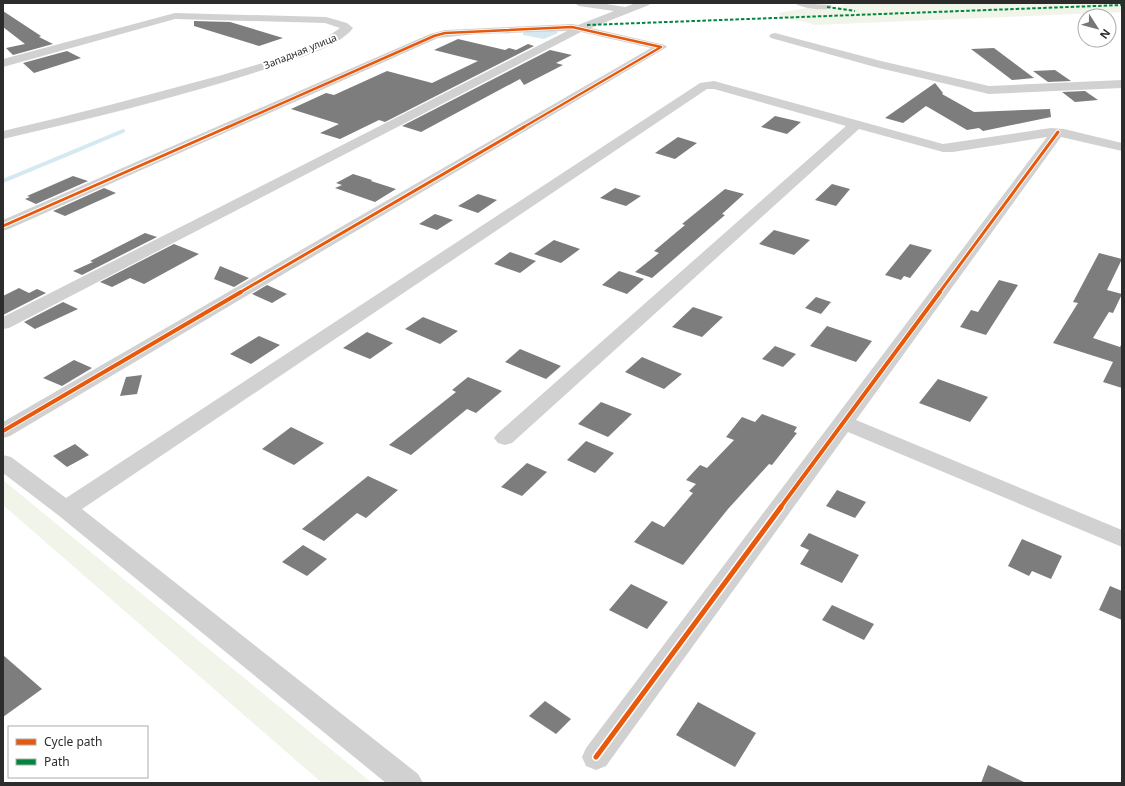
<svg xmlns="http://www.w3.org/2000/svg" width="1125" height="786" viewBox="0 0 1125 786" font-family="'Noto Sans',sans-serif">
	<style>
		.green { fill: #f0f4e9 }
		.water { fill: #d4e9f2 }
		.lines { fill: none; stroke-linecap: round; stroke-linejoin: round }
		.stream { stroke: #d4e9f2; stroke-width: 4 }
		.building { fill: #7d7d7d }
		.street { fill: #d1d1d1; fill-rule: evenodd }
		.quiet { stroke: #00873e; stroke-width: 2; stroke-dasharray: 3.5 2; stroke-linecap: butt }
		.cycleway-far3-casing { stroke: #fff; stroke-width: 4 }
		.cycleway-far2-casing { stroke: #fff; stroke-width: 5 }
		.cycleway-far1-casing { stroke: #fff; stroke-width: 6 }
		.cycleway-casing { stroke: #fff; stroke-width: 8 }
		.cycleway-far3 { stroke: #e8590c; stroke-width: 2.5 }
		.cycleway-far2 { stroke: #e8590c; stroke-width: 3 }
		.cycleway-far1 { stroke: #e8590c; stroke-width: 4 }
		.cycleway { stroke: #e8590c; stroke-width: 5 }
		.labels { text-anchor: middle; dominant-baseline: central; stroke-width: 4; stroke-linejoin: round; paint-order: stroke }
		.far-street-label { font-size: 10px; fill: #2c2c2c; stroke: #fff }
	</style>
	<rect width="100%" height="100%" fill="#fff"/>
	<g class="green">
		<path d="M 848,3 L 1122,3 L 1122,12 L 814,25 C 802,18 788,24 778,13 L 808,8 L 834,9 Z"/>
		<path d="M 92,143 L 94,143 L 81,151 L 3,183 L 3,179 Z"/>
		<path d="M 3,480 L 372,783 L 322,783 L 3,505 Z"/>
	</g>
	<path class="water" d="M 526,31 L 556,31 L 558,33 L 544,39 L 523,35 L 523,33 Z"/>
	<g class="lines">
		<path class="stream" d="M 3,181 L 123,131"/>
	</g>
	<g class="building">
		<path d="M 3,11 L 41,36 L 39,37 L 53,44 L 13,55 L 6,48 L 25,44 L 3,27 Z"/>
		<path d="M 194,21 L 230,22 L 283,38 L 259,46 L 194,26 Z"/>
		<path d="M 458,39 L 505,50 L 509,48 L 516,50 L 528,44 L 534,46 L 385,122 L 379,120 L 340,139 L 320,133 L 339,124 L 291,109 L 326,93 L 334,95 L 387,71 L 432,83 L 478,61 L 434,50 Z"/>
		<path d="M 994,48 L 1034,78 L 1012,80 L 971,49 Z"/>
		<path d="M 550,50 L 572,55 L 556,63 L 563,65 L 524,85 L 520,79 L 421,132 L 402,126 Z"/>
		<path d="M 67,51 L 81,58 L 34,73 L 23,63 Z"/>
		<path d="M 1055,70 L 1071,81 L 1048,82 L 1033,71 Z"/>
		<path d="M 935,83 L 943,93 L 942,94 L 974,112 L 1050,109 L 1051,117 L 983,131 L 979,128 L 967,130 L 926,106 L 903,123 L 885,118 Z"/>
		<path d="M 1085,91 L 1098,100 L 1075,102 L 1062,92 Z"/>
		<path d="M 775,116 L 801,122 L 787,134 L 761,127 Z"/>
		<path d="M 678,137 L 697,143 L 675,159 L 655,153 Z"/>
		<path d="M 353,174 L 372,180 L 371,181 L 396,189 L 375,202 L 335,188 L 342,185 L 336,183 Z"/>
		<path d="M 73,176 L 88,181 L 36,204 L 25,199 L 30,197 L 27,196 Z"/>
		<path d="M 832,184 L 850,189 L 836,206 L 815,200 Z"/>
		<path d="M 104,188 L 116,193 L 65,216 L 53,211 Z"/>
		<path d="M 615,188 L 641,196 L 626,206 L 600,198 Z"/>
		<path d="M 725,189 L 744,194 L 722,214 L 725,215 L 652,278 L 635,272 L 659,253 L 654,251 L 685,225 L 682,224 Z"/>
		<path d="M 478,194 L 497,200 L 478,213 L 458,206 Z"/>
		<path d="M 435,214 L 453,220 L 437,230 L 419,224 Z"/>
		<path d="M 774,230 L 810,240 L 794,255 L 759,244 Z"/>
		<path d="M 145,233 L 157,237 L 82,275 L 73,271 L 93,262 L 90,261 Z"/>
		<path d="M 554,240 L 580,249 L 561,263 L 534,254 Z"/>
		<path d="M 174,244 L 199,254 L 144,284 L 130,278 L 112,287 L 100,282 Z"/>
		<path d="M 910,244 L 932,250 L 910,278 L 904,276 L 901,280 L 885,275 Z"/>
		<path d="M 510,252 L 536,261 L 520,273 L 494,264 Z"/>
		<path d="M 1099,253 L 1122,259 L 1107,290 L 1122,294 L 1113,313 L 1109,312 L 1093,338 L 1120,347 L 1122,343 L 1122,388 L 1103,382 L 1113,362 L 1053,343 L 1078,303 L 1073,302 Z"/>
		<path d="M 220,266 L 249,278 L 234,287 L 214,279 Z"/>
		<path d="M 619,271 L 644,279 L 627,294 L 602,285 Z"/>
		<path d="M 999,280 L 1018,285 L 986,335 L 960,327 L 971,310 L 978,312 Z"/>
		<path d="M 267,285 L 287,294 L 272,303 L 252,294 Z"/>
		<path d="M 19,288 L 29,293 L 37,289 L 46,293 L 3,315 L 3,296 Z"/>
		<path d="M 816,297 L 831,302 L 821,314 L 805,308 Z"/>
		<path d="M 63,302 L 78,309 L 35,329 L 24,322 Z"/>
		<path d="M 693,307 L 723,317 L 702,337 L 672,327 Z"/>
		<path d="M 423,317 L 458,331 L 440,344 L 405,329 Z"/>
		<path d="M 827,326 L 872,341 L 856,362 L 810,346 Z"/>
		<path d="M 367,332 L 393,343 L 370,359 L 343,348 Z"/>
		<path d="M 259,336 L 280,345 L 251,364 L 230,354 Z"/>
		<path d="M 775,346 L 796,354 L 783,367 L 762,359 Z"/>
		<path d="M 520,349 L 561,366 L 546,379 L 505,362 Z"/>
		<path d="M 642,357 L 682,374 L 664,389 L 625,372 Z"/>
		<path d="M 74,360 L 92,368 L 62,386 L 43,378 Z"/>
		<path d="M 142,375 L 137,394 L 120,396 L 126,377 Z"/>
		<path d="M 468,377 L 502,391 L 476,413 L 467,409 L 411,455 L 389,445 L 456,392 L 452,390 Z"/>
		<path d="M 938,379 L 988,397 L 970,422 L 919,403 Z"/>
		<path d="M 601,402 L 632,414 L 608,437 L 578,424 Z"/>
		<path d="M 762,414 L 797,427 L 794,432 L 797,433 L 772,465 L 769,464 L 728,509 L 683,565 L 634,542 L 652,521 L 664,527 L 693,493 L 689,491 L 696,484 L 686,480 L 700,465 L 707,468 L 734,440 L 726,437 L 742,417 L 755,422 Z"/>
		<path d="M 291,427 L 324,443 L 294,465 L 262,449 Z"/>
		<path d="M 586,441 L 614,453 L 595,473 L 567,460 Z"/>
		<path d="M 75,444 L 89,455 L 67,467 L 53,456 Z"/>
		<path d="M 527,463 L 547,472 L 522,496 L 501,487 Z"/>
		<path d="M 368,476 L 398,490 L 366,518 L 357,513 L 324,541 L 302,529 Z"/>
		<path d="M 837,490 L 866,502 L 855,518 L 826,506 Z"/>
		<path d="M 809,533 L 859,555 L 842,583 L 800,564 L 809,550 L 800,546 Z"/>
		<path d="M 1022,539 L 1062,556 L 1051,579 L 1032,571 L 1029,576 L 1008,566 Z"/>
		<path d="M 303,545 L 327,559 L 307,576 L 282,562 Z"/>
		<path d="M 631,584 L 668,602 L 647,629 L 609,610 Z"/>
		<path d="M 1110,586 L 1122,591 L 1122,620 L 1099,610 Z"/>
		<path d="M 832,605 L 874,624 L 864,640 L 822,620 Z"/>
		<path d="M 3,655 L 42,689 L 3,717 Z"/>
		<path d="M 545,701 L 571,719 L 556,734 L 529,716 Z"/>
		<path d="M 698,702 L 756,733 L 735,767 L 676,735 Z"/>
		<path d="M 988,765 L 1026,783 L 981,783 Z"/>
	</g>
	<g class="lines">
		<g class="street">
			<path d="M 574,3 L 600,3 L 625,7 L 636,3 L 650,3 L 649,5 L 591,28 L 665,45 L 667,47 L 10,436 L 3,438 L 3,422 L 651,48 L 581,32 L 9,328 L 3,329 L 3,317 L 567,31 L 477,34 L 438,38 L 9,229 L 3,231 L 3,220 L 430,34 L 445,30 L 572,24 L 578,25 L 614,11 L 579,6 Z"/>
			<path d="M 795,3 L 831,5 L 832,7 C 828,12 799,8 795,3 Z"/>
			<path d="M 175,13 L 326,17 L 347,23 L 353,28 C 338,48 295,59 272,67 C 184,96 93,118 3,139 L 3,131 C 76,114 149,95 222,75 C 261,63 307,53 340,28 L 325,23 L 175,19 L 3,67 L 3,59 Z"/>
			<path d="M 775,33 L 881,61 L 989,86 L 1122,80 L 1122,88 L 989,94 L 875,67 L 771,38 L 769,36 L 771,34 Z"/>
			<path d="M 714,81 L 943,144 L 1051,128 L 1064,129 L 1122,143 L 1122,151 L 1061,137 L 856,420 L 1122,530 L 1122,547 L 848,432 L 606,766 L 596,770 L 586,766 L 582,757 L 586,748 L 1047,137 L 953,152 L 943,152 L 859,129 L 512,443 L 505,445 L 498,443 L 494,438 L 498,433 L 846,126 L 714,89 L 707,89 L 82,509 L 418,774 L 423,783 L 386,783 L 58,515 L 3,473 L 3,455 L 11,457 L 66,498 L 700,83 Z"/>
		</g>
		<g class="quiet">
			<path d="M 827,7 L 855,11"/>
			<path d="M 587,25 L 1122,5"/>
		</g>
		<defs>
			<path id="cycleway-far3" d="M 226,128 L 434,36 L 445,33 L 572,27 L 661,47 L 522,128"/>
			<g id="cycleway-far2">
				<path d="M 3,226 L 228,127"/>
				<path d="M 239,293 L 524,127"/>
				<path d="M 939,293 L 1058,132"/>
			</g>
			<g id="cycleway-far1">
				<path d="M 3,431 L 241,292"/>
				<path d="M 780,508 L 940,292"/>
			</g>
			<path id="cycleway" d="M 596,757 L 781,507"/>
		</defs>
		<use href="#cycleway-far3" class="cycleway-far3-casing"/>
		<use href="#cycleway-far2" class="cycleway-far2-casing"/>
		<use href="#cycleway-far1" class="cycleway-far1-casing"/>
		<use href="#cycleway" class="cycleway-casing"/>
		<use href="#cycleway-far3" class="cycleway-far3"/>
		<use href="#cycleway-far2" class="cycleway-far2"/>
		<use href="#cycleway-far1" class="cycleway-far1"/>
		<use href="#cycleway" class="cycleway"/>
	</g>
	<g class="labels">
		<g class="far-street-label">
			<text transform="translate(300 51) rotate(-22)">Западная улица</text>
		</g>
	</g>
	<rect width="1125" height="786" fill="none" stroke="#2c2c2c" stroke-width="8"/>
	<rect x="8" y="726" width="140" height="52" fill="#ffffff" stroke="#ababab"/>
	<rect x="16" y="739" width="20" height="6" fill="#e8590c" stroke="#ababab"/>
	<text x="44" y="746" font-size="12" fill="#2c2c2c">Cycle path</text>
	<rect x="16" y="759" width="20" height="6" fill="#00873e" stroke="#ababab"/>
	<text x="44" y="766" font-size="12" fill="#2c2c2c">Path</text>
	<g transform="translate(1097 28) rotate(126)"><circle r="19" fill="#ffffff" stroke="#ababab"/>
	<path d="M0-3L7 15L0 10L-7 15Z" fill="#767676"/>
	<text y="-6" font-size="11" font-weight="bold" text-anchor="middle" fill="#2c2c2c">N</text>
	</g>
</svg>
